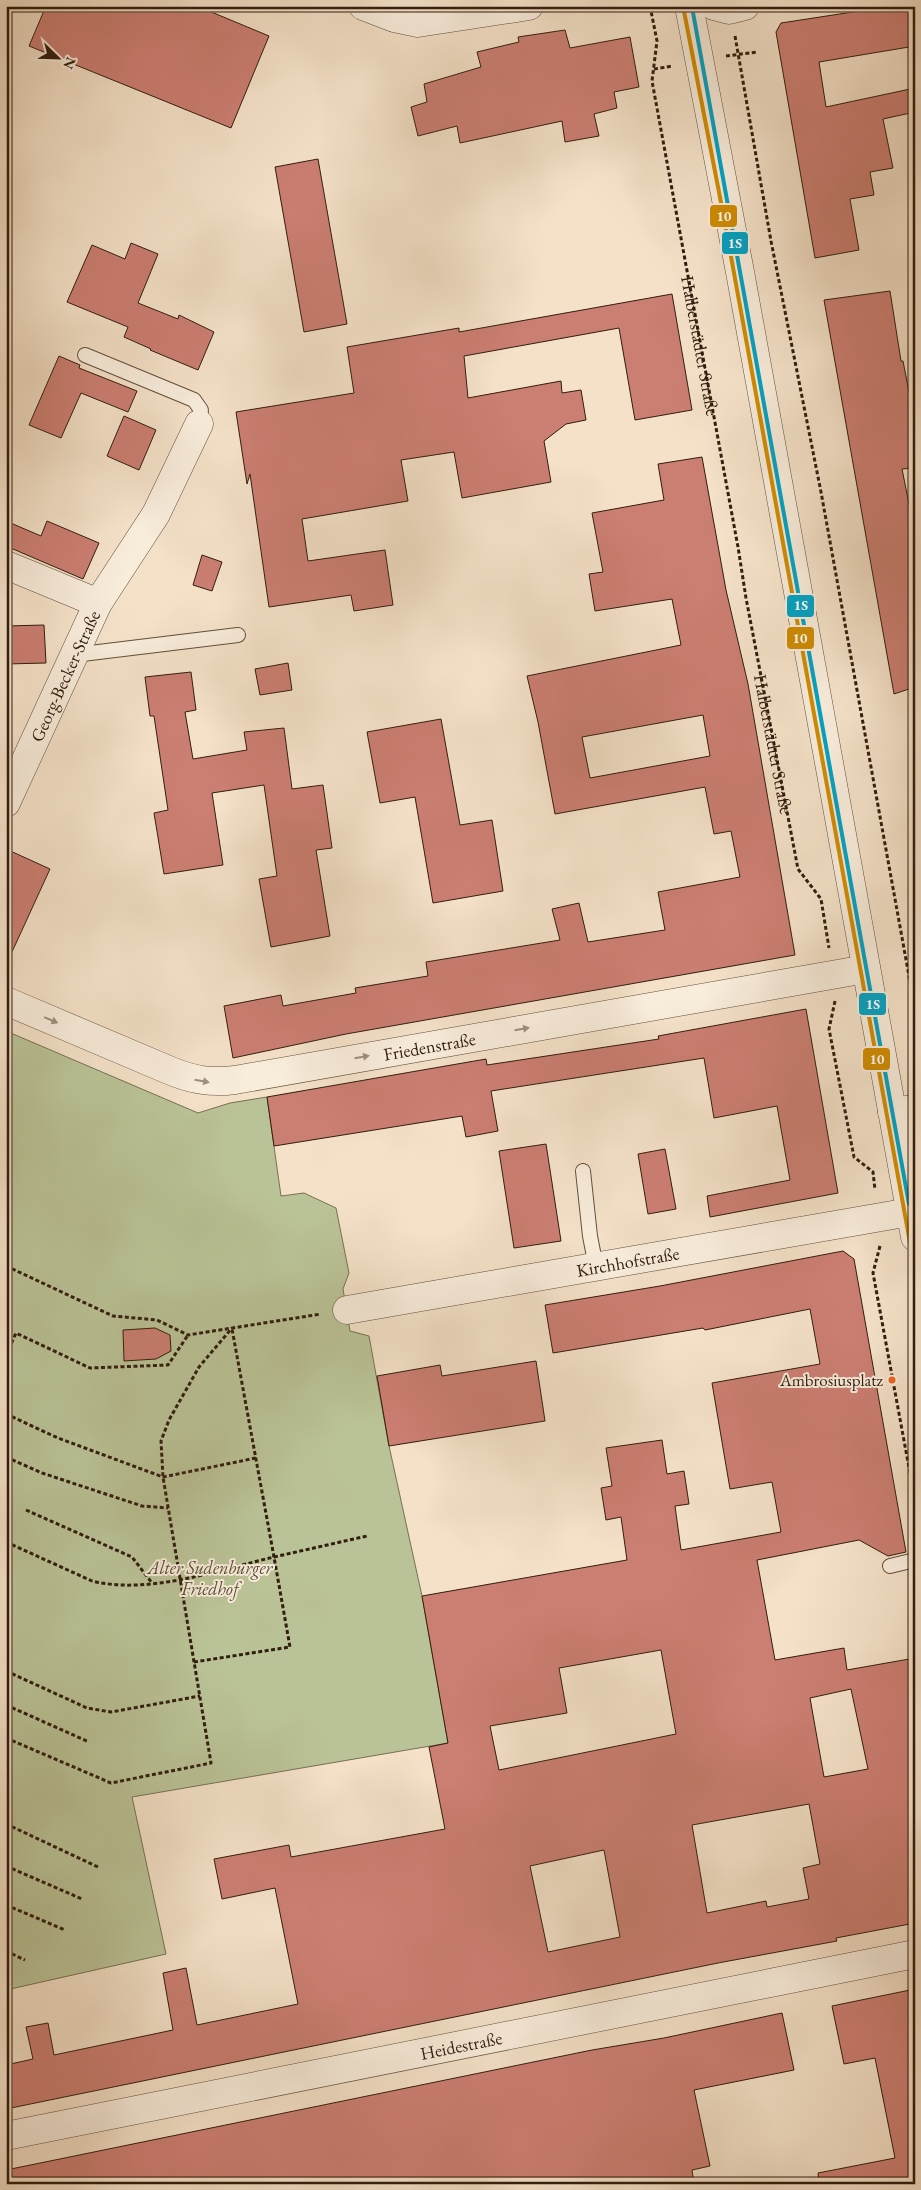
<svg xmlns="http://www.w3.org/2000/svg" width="921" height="2190" viewBox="0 0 921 2190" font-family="'EB Garamond',serif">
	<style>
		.green { fill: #bac397; stroke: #767052 }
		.building { fill: #cb7e72; stroke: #311d0e; fill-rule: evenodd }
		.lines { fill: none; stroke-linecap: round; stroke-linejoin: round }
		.service-casing { stroke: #624e3c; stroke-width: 16 }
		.minor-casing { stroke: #624e3c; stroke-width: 29 }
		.tertiary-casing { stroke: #624e3c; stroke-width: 29 }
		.path { stroke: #311d0e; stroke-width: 3; stroke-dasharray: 4 2.5; stroke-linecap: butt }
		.service { stroke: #f8ecdb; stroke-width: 14 }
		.minor { stroke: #f8ecdb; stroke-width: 28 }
		.tertiary { stroke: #f8ecdb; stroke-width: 28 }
		.tram-1-casing { stroke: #f8ecdb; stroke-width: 8 }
		.tram-2-casing { stroke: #f8ecdb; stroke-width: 8 }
		.tram-1 { stroke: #cf8b03; stroke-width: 4 }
		.tram-2 { stroke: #02a2c4; stroke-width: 4 }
		.oneway { fill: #9e8f7f }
		.bus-dot { fill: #f26522; stroke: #f8ecdb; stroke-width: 2 }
		.labels { text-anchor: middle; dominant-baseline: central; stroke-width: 4; stroke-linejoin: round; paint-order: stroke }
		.bus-label { font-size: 17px; fill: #311d0e; stroke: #f8ecdb; text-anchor: end }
		.street-label { font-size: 18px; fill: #311d0e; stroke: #f8ecdb }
		.park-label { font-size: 18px; font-style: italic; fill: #5a4f37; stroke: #f8ecdb }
		.line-badge { stroke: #f8ecdb; stroke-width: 2 }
		.badge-label { font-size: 14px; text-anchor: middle; font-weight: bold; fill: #fff }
	</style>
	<rect width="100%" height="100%" fill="#f4e1c8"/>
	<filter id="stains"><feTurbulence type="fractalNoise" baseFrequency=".004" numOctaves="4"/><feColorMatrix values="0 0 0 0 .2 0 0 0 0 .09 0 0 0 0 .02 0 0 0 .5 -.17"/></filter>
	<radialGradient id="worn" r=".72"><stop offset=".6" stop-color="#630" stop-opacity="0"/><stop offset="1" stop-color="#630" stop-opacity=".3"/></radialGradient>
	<path class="green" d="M 6,1031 L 198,1113 L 230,1103 L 267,1097 L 281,1196 L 304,1193 L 336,1208 L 349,1273 L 343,1289 L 350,1331 L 369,1336 L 389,1446 L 422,1596 L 448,1743 L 132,1797 L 166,1954 L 6,1990 Z"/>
	<g class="building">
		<path d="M 46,6 L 197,6 L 269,36 L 231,128 L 29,46 Z"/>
		<path d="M 892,6 L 915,6 L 915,46 L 819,62 L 826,107 L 915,88 L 915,112 L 883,119 L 893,168 L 870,172 L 874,195 L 850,199 L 859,250 L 815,258 L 776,32 L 781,23 Z"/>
		<path d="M 565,30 L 570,48 L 630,37 L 639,87 L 614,92 L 617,108 L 594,114 L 599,136 L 565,142 L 562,121 L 460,143 L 457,126 L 418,136 L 411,107 L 427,102 L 424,84 L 481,67 L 477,52 L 519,42 L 518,37 Z"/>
		<path d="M 318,159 L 347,324 L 304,332 L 275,167 Z"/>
		<path d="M 131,243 L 158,254 L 138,303 L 178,319 L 179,315 L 214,332 L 198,370 L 150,350 L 151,349 L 124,337 L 128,327 L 67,302 L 92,245 L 125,259 Z"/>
		<path d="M 890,291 L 901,361 L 903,361 L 909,392 L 915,391 L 915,468 L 902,469 L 915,534 L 915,687 L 894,694 L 824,300 Z"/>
		<path d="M 672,294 L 692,410 L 635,420 L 619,328 L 464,356 L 468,398 L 561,381 L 562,393 L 581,390 L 586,420 L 566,424 L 544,441 L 551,482 L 462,498 L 454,452 L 401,460 L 408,501 L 302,519 L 308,561 L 385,550 L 393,605 L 354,611 L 351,595 L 269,607 L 250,474 L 247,484 L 236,412 L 354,393 L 347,347 L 459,328 L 459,332 Z"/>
		<path d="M 59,356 L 80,365 L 79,368 L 137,391 L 128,412 L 81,393 L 61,438 L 29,425 Z"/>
		<path d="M 124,416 L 156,430 L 139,470 L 107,456 Z"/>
		<path d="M 702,457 L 726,590 L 748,684 L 795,955 L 346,1034 L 233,1058 L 224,1006 L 281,995 L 283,1006 L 356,993 L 355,988 L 428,976 L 426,962 L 560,940 L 552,909 L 579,903 L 588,942 L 665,930 L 658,892 L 740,877 L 731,831 L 714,834 L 705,787 L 555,814 L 538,722 L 527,676 L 681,645 L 672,599 L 595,611 L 589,574 L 603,572 L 592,513 L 664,500 L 658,464 ZM 703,715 L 710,756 L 590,778 L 582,737 Z"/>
		<path d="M 6,521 L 41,536 L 47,521 L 99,543 L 83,579 L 6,546 Z"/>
		<path d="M 202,555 L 222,562 L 212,591 L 193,585 Z"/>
		<path d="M 44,625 L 46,663 L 6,664 L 6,626 Z"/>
		<path d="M 288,663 L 292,690 L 260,695 L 255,669 Z"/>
		<path d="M 191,672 L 196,710 L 185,712 L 193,759 L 247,750 L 244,732 L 284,728 L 292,789 L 323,785 L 332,848 L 316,850 L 330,936 L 271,947 L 259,879 L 277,876 L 264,785 L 212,793 L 223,865 L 164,874 L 154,813 L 168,810 L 154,716 L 150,716 L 145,677 Z"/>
		<path d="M 441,719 L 460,825 L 492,820 L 503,891 L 433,903 L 415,797 L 380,803 L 367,732 Z"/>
		<path d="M 6,849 L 50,869 L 6,965 Z"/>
		<path d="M 806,1009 L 838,1193 L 710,1217 L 707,1196 L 790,1180 L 777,1106 L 714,1118 L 704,1058 L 491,1091 L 498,1131 L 466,1137 L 462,1116 L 274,1146 L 267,1097 L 486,1059 L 487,1065 L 659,1039 L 658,1036 Z"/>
		<path d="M 546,1144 L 561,1241 L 514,1248 L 499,1151 Z"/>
		<path d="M 665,1149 L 676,1209 L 648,1214 L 638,1154 Z"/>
		<path d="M 843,1251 L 854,1259 L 906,1552 L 888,1556 L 859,1540 L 757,1560 L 775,1660 L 844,1648 L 847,1670 L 915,1658 L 915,1923 L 836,1938 L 837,1941 L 718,1963 L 6,2109 L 6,2065 L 33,2059 L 26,2027 L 48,2023 L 54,2055 L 173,2030 L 163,1973 L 186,1968 L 197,2025 L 298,2004 L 275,1888 L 222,1899 L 214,1859 L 289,1845 L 291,1857 L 445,1829 L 429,1747 L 448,1743 L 422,1596 L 627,1560 L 621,1517 L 606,1520 L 601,1488 L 612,1486 L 606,1448 L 662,1440 L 667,1474 L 684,1471 L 689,1504 L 675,1506 L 681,1550 L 781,1532 L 772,1482 L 730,1489 L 712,1383 L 820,1364 L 810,1309 L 705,1330 L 703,1328 L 553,1353 L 545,1305 L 660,1286 ZM 661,1650 L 676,1734 L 499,1770 L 490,1726 L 567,1713 L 559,1668 ZM 851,1689 L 868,1769 L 824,1777 L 810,1698 ZM 809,1804 L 820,1864 L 803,1868 L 809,1899 L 767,1907 L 766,1901 L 707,1913 L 692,1825 ZM 604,1850 L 620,1937 L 548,1952 L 530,1866 Z"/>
		<path d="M 155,1328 L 170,1335 L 171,1351 L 156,1359 L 124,1361 L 123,1330 Z"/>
		<path d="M 536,1361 L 545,1421 L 389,1446 L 377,1376 L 440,1365 L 442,1376 Z"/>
		<path d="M 915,1989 L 915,2184 L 819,2184 L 818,2173 L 895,2158 L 875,2058 L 844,2064 L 832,2006 Z"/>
		<path d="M 782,2013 L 794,2070 L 694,2090 L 710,2166 L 692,2170 L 694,2184 L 6,2184 L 6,2170 L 592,2050 L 664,2038 Z"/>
	</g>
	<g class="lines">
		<defs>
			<g id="service">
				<path d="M 85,355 L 194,400 L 201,410 L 199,424"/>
				<path d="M 74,655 L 238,635"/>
				<path d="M 583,1171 L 590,1236 L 596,1267"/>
				<path d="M 890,1566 L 915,1560"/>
			</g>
			<g id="minor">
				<path d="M 363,6 L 394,18 L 418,23 L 529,6"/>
				<path d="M 714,6 L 729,10 L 745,6"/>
				<path d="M 6,565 L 98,603"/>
				<path id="s2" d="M 6,803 L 98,603 L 156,514 L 199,424"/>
				<path id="s3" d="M 6,1001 L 171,1071 C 193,1080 211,1083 235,1080 L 866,969"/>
				<path d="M 892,1112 L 915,1109"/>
				<path id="s4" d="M 347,1310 L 910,1212"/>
				<path id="s5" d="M 6,2136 L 915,1954"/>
			</g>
			<path id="tertiary" d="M 689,6 L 740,272 L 915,1237"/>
		</defs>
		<use href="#service" class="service-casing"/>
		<use href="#minor" class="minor-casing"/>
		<use href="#tertiary" class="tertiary-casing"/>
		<g class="path">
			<path id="s1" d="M 650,6 L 657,41 L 652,81 L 738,547 L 746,598 L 798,869 L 821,899 L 829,948"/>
			<path d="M 735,36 L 771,241 L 821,492 L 915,1009"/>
			<path d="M 726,56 L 757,52"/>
			<path d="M 654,69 L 673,66"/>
			<path d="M 835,1001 L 829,1029 L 854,1157 L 873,1172 L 875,1190"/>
			<path d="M 880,1246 L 873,1273 L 915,1500"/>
			<path d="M 6,1266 L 113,1316 L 157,1320 L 188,1335 L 321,1314"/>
			<path d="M 6,1355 L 16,1333 L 90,1368 L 168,1365 L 188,1335"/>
			<path d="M 6,1414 L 58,1438 L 163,1477 L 256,1458"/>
			<path d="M 6,1457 L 42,1473 L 142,1506 L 168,1508"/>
			<path d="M 26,1510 L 132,1557 L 152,1583"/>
			<path d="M 6,1542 L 92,1581 C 149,1595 218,1570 274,1557 L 232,1329"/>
			<path d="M 194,1662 L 290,1647 L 274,1557 L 367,1536"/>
			<path d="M 6,1671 L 87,1708 L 111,1712 L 200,1696"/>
			<path d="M 6,1705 L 89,1742"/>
			<path d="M 6,1738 L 111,1783 L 211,1763 L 163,1477 L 161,1441 L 169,1420 L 199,1367 L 232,1328"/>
			<path d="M 6,1824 L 98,1867"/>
			<path d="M 6,1866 L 82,1899"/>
			<path d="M 6,1905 L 65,1930"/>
			<path d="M 6,1951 L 25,1960"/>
		</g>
		<use href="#service" class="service"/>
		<use href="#minor" class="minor"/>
		<use href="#tertiary" class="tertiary"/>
		<defs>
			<path id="tram-1" d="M 683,6 L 724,218 L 915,1270"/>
			<path id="tram-2" d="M 692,7 L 909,1204"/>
		</defs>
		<use href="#tram-1" class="tram-1-casing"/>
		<use href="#tram-2" class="tram-2-casing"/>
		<use href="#tram-1" class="tram-1"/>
		<use href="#tram-2" class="tram-2"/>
	</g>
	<defs><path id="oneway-solid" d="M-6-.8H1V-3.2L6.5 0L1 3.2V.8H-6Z" transform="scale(1.25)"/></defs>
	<g class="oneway">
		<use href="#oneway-solid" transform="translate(51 1020) rotate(23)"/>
		<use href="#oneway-solid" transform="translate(522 1029) rotate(-10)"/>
		<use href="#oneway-solid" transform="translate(362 1057) rotate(-10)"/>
		<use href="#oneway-solid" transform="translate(202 1081) rotate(10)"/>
	</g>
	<circle class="bus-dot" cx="892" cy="1380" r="4.5"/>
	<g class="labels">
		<g class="bus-label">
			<text x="883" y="1380">Ambrosiusplatz</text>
		</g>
		<g class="street-label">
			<text stroke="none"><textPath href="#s1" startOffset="345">Halberstädter Straße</textPath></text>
			<text stroke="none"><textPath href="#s2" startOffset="140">Georg-Becker-Straße</textPath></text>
			<text stroke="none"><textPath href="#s1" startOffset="750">Halberstädter Straße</textPath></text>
			<text stroke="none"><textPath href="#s3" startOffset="442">Friedenstraße</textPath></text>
			<text stroke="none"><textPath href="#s4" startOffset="285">Kirchhofstraße</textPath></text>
			<text stroke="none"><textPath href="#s5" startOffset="464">Heidestraße</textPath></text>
		</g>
		<g class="park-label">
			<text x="210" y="1567">Alter Sudenburger<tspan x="210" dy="21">Friedhof</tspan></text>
		</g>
	</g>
	<g class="line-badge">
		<rect x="709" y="204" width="29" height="24" rx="5" fill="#cf8b03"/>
		<rect x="721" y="231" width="28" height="24" rx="5" fill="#02a2c4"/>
		<rect x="786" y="594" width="29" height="24" rx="5" fill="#02a2c4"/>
		<rect x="786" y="626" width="29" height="24" rx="5" fill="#cf8b03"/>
		<rect x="858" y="992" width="29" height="24" rx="5" fill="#02a2c4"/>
		<rect x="862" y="1047" width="29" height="24" rx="5" fill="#cf8b03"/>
	</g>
	<g class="badge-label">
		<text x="724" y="221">10</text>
		<text x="735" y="248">1S</text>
		<text x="801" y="610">1S</text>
		<text x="800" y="643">10</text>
		<text x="873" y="1009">1S</text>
		<text x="877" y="1064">10</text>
	</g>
	<rect width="921" height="2190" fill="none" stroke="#f4e1c8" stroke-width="25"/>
	<rect x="8" y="8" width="906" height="2175" fill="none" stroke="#311d0e" stroke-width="2.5"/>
	<rect x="12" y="12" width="896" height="2165" fill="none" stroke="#311d0e"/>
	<g transform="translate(58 58) rotate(113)" stroke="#f8ecdb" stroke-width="4" paint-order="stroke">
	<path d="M0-4L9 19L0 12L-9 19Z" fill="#311d0e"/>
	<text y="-8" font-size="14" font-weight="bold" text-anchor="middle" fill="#311d0e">N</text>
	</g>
	<rect width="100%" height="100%" filter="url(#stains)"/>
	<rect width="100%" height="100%" fill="url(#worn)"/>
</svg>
